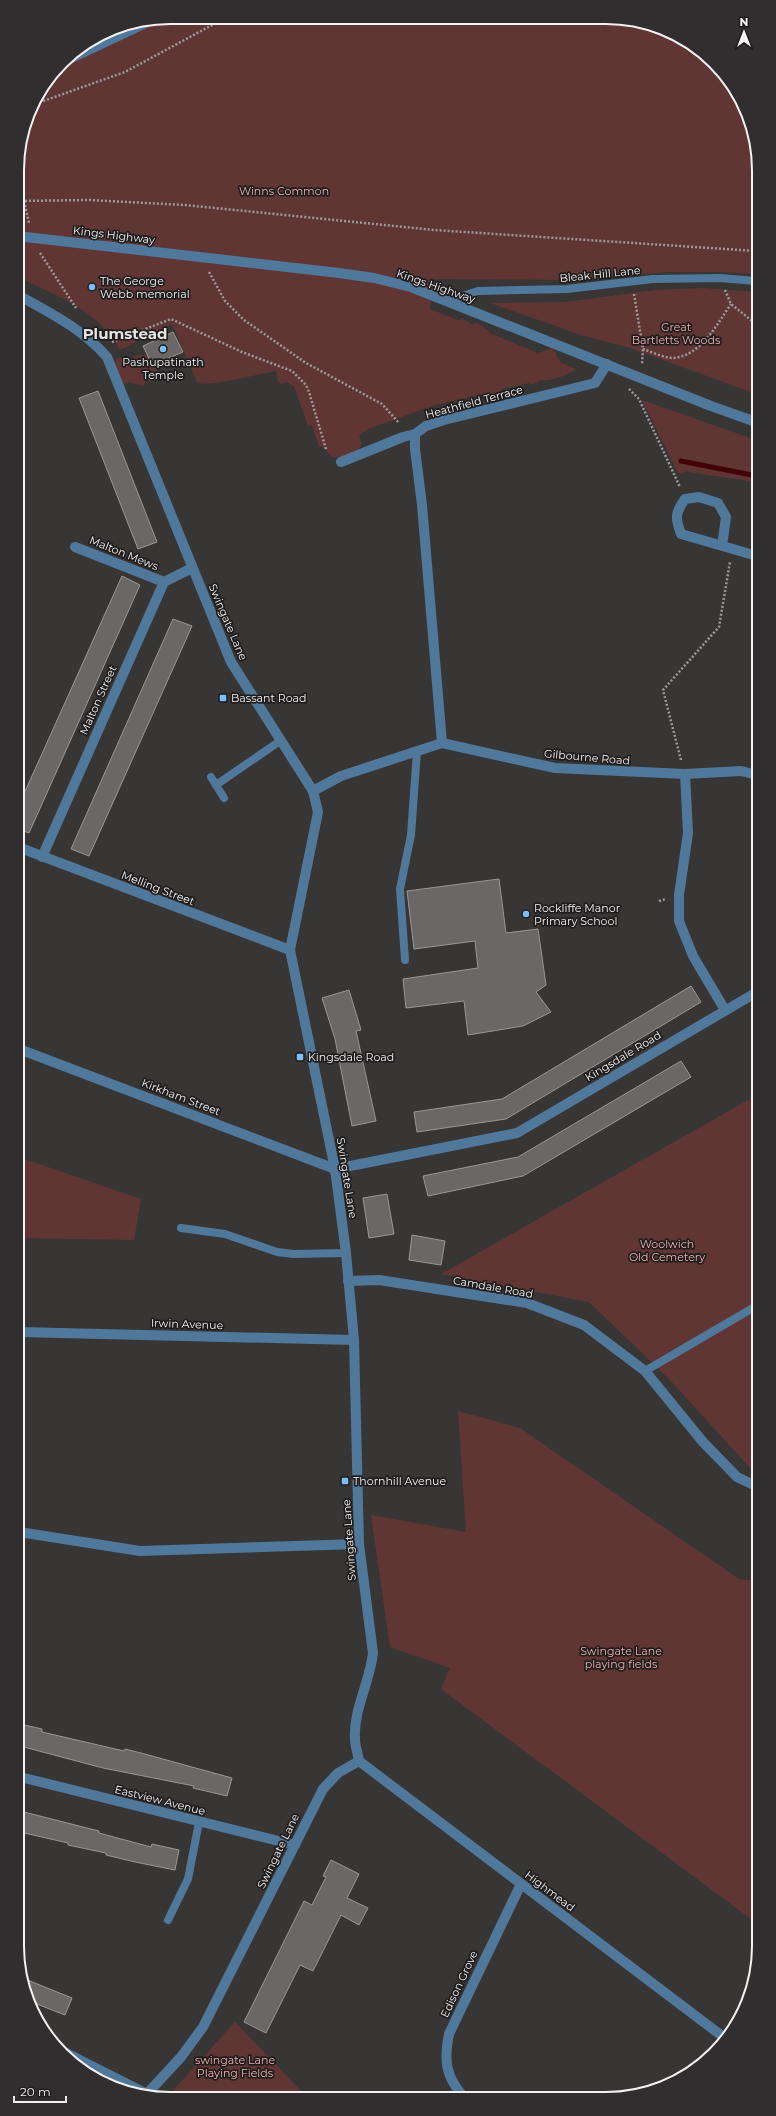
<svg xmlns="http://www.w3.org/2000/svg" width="776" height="2116" viewBox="0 0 776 2116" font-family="Montserrat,sans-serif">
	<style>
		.green { fill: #603635 }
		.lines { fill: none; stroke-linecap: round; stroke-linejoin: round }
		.stream { stroke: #420008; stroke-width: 5 }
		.building { fill: #6a6766; stroke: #9b9797 }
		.path { stroke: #9c9a9a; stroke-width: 2.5; stroke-dasharray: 2 2; stroke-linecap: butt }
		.service { stroke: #50789b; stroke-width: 8 }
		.minor { stroke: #50789b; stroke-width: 10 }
		.tertiary { stroke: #50789b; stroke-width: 10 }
		.poi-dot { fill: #7bbef9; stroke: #1f1d1d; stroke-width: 1.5 }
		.labels { text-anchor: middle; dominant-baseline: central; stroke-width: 3.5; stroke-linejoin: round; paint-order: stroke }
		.park-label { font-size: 11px; fill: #f2b0ae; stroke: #1f1d1d }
		.street-label { font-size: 11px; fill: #f3f1f1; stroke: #1f1d1d }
		.poi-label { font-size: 11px; fill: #f3f1f1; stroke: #1f1d1d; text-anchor: start }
		.district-label { font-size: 15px; font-weight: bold; fill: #e7e3e3; stroke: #1f1d1d }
		.rim { fill: none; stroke: #f3f1f1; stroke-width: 2 }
	</style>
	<rect width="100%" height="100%" fill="#383535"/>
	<g class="green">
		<path d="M 170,17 L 636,20 L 682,37 L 714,62 L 739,94 L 756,140 L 756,274 L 718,272 L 670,272 L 567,280 L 434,279 L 430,309 L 458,320 L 463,319 L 472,324 L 477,323 L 488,330 L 489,333 L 538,353 L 553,348 L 558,359 L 562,363 L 576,369 C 568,375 550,382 540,380 L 533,385 L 529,383 L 502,389 L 498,396 L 485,398 L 475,396 L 435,405 L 368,429 L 359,435 L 362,444 C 357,455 342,458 331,457 L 322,446 L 319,447 L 312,425 L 308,426 L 294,386 L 286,382 L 282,384 L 278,382 L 276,371 L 223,382 L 201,384 L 197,382 L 172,324 L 120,350 C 101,311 54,295 18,277 L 17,159 L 33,102 L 69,55 L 111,29 Z"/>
		<path d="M 704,288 L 756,292 L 756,394 L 630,348 L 581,335 L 490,303 L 565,302 L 656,290 Z"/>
		<path d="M 136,355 C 146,354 153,357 158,365 L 155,379 L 151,382 L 146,380 L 143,386 L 129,382 L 125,384 L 122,383 L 115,365 L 116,359 L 123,357 L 133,358 Z"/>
		<path d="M 642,400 L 756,440 L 757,483 C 733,477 709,476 685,471 L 684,474 L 678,473 Z"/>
		<path d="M 757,1095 L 758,1470 L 750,1468 L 669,1379 L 589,1302 L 441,1274 Z"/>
		<path d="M 19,1157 L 141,1199 L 134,1240 L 19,1238 Z"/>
		<path d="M 458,1411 L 520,1428 L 739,1579 L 758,1581 L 759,1925 L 441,1689 L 450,1668 L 390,1647 L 371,1515 L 466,1532 Z"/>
		<path d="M 235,2022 L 306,2096 L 168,2096 Z"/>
	</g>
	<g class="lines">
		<path class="stream" d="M 681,461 L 757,476"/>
	</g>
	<g class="building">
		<path d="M 173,332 L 183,352 L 152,365 L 143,346 Z"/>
		<path d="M 98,391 L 157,542 L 138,549 L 79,398 Z"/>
		<path d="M 122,576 L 140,585 L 29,833 L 18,829 L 18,807 Z"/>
		<path d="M 173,619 L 192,626 L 89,856 L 71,849 Z"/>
		<path d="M 499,879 L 506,933 L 538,929 L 546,985 L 536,992 L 551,1012 L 523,1026 L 468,1035 L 464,1001 L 406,1008 L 403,979 L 478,968 L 475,941 L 414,949 L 407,891 Z"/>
		<path d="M 691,986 L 701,1002 L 506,1119 L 417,1132 L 414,1112 L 502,1099 Z"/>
		<path d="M 349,990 L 361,1030 L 356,1031 L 376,1121 L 352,1126 L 335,1039 L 322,998 Z"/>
		<path d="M 681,1061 L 691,1077 L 523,1176 L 428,1196 L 423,1176 L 518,1157 Z"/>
		<path d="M 387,1194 L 394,1234 L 369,1238 L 363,1198 Z"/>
		<path d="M 412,1235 L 445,1241 L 441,1265 L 409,1260 Z"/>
		<path d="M 20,1724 L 42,1729 L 42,1732 L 124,1751 L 125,1749 L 141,1753 L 232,1778 L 227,1796 L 193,1788 L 194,1786 L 103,1768 L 20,1746 Z"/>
		<path d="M 20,1811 L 99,1831 L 99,1833 L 151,1847 L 152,1844 L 179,1850 L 175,1870 L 135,1862 L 106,1855 L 106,1853 L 68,1845 L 68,1843 L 20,1832 Z"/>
		<path d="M 331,1860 L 359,1874 L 347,1898 L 368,1908 L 359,1925 L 341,1915 L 313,1971 L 300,1965 L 266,2033 L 244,2022 L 304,1901 L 312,1905 L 326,1877 L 323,1876 Z"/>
		<path d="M 20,1977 L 72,1998 L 65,2015 L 29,2001 Z"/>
	</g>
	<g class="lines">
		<g class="path">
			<path d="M 32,105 L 125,72 L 227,17"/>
			<path d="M 17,170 L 29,223"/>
			<path d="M 17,201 L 89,200 L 185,205 L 434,230 L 756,251"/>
			<path d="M 40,253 L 76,308"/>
			<path d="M 209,272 L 225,301 L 244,320 L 306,363 L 382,404 L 398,422"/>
			<path d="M 18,279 L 23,251"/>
			<path d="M 725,290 L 731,304 L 756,324"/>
			<path d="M 634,294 L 643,349 L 642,364"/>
			<path d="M 112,342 L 171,319 L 242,352 L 292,371 L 306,385 L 309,392 L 326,449"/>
			<path d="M 643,349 C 652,352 664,358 673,358 C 701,356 717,324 731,304"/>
			<path d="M 629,389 L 639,399 L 680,487"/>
			<path d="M 681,760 L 663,690 L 719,627 L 730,562"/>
			<path d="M 659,901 L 666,899"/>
		</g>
		<g class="service">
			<path d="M 447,301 L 478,291 L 567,289 L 653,279 L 720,278 L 756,281"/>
			<path d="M 211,777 L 224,798"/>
			<path d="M 216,785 L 280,741"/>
			<path d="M 405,960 L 400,889 L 411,835 L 417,751"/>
			<path d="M 181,1228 L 225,1234 L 277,1252 L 294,1254 L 346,1253"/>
			<path d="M 645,1371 L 758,1305"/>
			<path d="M 168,1920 L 188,1879 L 199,1822"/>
		</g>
		<g class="minor">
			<path d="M 63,62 L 150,21"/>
			<path d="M 341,462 L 403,437 L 415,434 L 426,426 L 444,420 L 595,383 L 607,364"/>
			<path d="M 722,546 L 726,517 L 718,503 L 699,497 L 685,499 C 675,513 675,518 681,534 L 757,556"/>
			<path d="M 75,547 L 164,582"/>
			<path d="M 442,743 L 555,768 L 685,774 L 741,771 L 757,775"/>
			<path d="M 685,774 L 688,833 L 679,895 L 679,921 L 693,956 L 725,1010"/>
			<path d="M 313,791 L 341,776 L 442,743 L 422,505 L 415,449 L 415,434"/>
			<path d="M 18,847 L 290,950"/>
			<path d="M 42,857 L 164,582 L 192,568"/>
			<path d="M 19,1049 L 335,1169 L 517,1133 L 757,992"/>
			<path d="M 348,1281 L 379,1280 L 527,1303 L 584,1325 L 645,1371 L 703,1442 L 737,1477 L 758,1487"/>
			<path d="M 19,1332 L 354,1340"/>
			<path d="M 20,1777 L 295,1845"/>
			<path d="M 58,2049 L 147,2094"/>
			<path d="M 145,2096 L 181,2057 L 203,2027 L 323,1789 L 338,1773 L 359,1761"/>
		</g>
		<g class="tertiary">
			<path d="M 17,236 L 339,273 L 374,278 L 411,287 L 711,406 L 756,422"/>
			<path d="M 18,295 C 52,314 81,328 107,357 L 231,662 L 313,791 L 318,812 L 290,950 L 335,1169 L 346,1253 L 354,1340 L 359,1544 L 373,1653 C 370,1682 353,1710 355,1739 C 355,1746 358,1754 359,1761 L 726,2039"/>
			<path d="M 19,1532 L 140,1551 L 359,1544"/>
			<path d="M 463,2096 C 445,2076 444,2059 449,2034 L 521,1884"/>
		</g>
	</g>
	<g class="poi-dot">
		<circle cx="92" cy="287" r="4"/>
		<circle cx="163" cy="349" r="4"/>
		<rect x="219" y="694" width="8" height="8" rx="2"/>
		<circle cx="526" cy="914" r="4"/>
		<rect x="296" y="1053" width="8" height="8" rx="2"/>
		<rect x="341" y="1477" width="8" height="8" rx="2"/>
	</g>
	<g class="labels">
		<g class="park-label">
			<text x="284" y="191">Winns Common</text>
			<text x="676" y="327">Great<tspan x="676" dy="13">Bartletts Woods</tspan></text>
			<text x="667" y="1244">Woolwich<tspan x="667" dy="13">Old Cemetery</tspan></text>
			<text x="621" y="1651">Swingate Lane<tspan x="621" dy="13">playing fields</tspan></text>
			<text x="235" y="2060">swingate Lane<tspan x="235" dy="13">Playing Fields</tspan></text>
		</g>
		<g class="street-label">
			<text transform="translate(114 235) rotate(7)">Kings Highway</text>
			<text transform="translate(600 274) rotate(-6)">Bleak Hill Lane</text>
			<text transform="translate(436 286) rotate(19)">Kings Highway</text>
			<text transform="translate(474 402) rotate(-15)">Heathfield Terrace</text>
			<text transform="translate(124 553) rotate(22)">Malton Mews</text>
			<text transform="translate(228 622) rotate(67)">Swingate Lane</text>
			<text transform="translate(98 700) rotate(-66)">Malton Street</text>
			<text transform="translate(587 757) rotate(5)">Gilbourne Road</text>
			<text transform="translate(158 888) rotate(21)">Melling Street</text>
			<text transform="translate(623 1056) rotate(-31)">Kingsdale Road</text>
			<text transform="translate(181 1097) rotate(21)">Kirkham Street</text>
			<text transform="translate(347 1178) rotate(81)">Swingate Lane</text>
			<text transform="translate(493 1287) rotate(10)">Camdale Road</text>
			<text transform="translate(187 1324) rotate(2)">Irwin Avenue</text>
			<text transform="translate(349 1540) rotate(-94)">Swingate Lane</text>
			<text transform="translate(160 1800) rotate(14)">Eastview Avenue</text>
			<text transform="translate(278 1851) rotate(-64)">Swingate Lane</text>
			<text transform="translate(550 1891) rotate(37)">Highmead</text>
			<text transform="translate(459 1984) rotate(-65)">Edison Grove</text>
		</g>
		<g class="poi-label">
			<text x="100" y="281">The George<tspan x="100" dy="13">Webb memorial</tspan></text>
			<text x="163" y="362" text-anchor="middle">Pashupatinath<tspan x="163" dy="13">Temple</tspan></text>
			<text x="231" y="698">Bassant Road</text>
			<text x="534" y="908">Rockliffe Manor<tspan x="534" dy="13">Primary School</tspan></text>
			<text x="308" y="1057">Kingsdale Road</text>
			<text x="353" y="1481">Thornhill Avenue</text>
		</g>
		<g class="district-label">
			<text x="125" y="333">Plumstead</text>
		</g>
	</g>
	<path d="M0 0H776V2116H0ZM170 24H606A146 146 0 0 1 752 170V1946A146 146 0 0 1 606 2092H170A146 146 0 0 1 24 1946V170A146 146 0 0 1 170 24Z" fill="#302e2e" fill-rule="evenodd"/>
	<path class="rim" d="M170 24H606A146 146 0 0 1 752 170V1946A146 146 0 0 1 606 2092H170A146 146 0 0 1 24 1946V170A146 146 0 0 1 170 24Z"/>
	<g transform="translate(744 32)" stroke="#1f1d1d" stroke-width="3" paint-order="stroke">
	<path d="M0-3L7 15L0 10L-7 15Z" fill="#f3f1f1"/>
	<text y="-6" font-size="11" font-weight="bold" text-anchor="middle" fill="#f3f1f1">N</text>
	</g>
	<path d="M14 2096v6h52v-6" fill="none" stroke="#f3f1f1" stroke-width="2"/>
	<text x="20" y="2096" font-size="12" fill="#f3f1f1" stroke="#1f1d1d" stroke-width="3" paint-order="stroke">20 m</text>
</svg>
